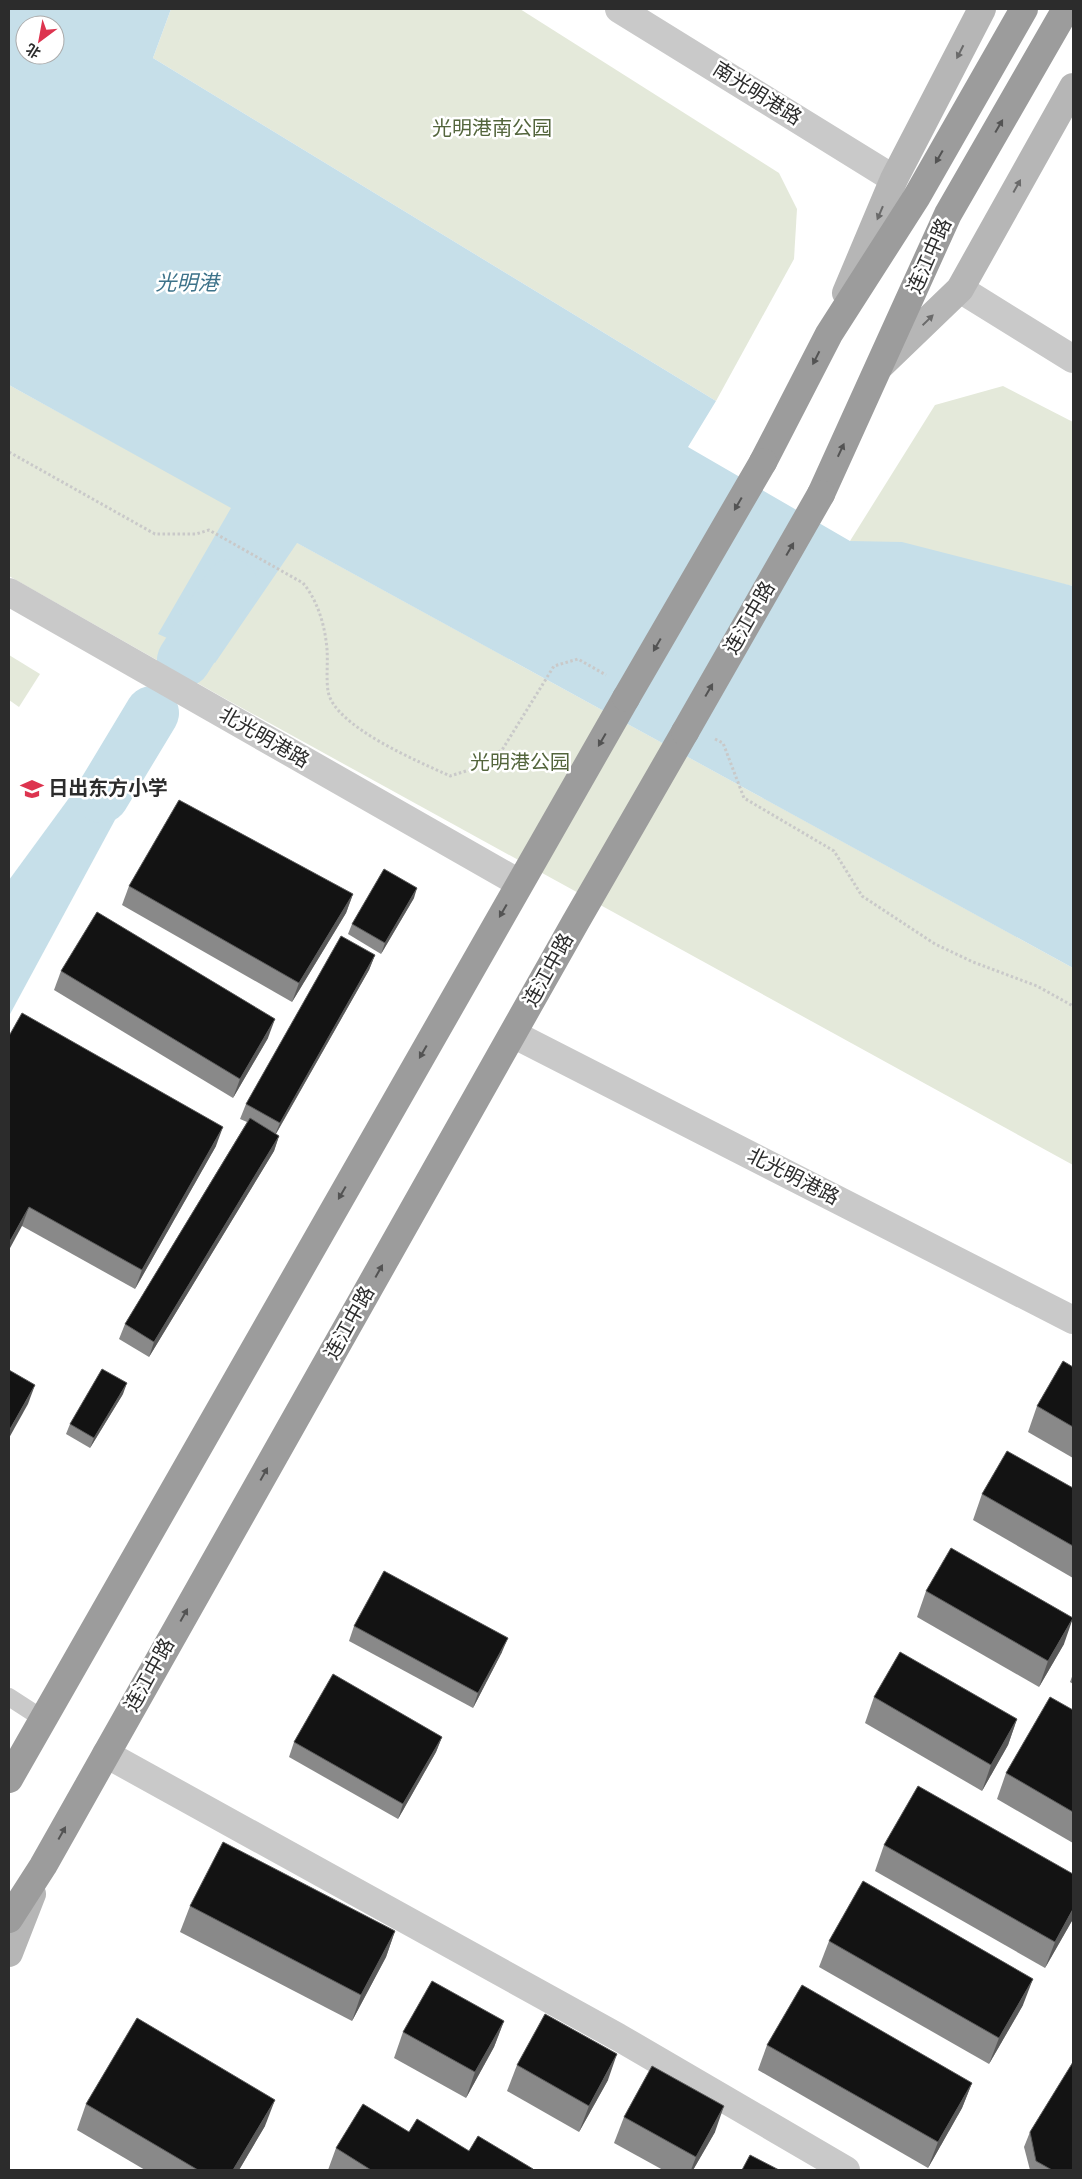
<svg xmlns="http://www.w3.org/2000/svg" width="1082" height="2179" viewBox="0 0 1082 2179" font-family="'Alegreya Sans','Noto Sans SC',sans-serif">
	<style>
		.green { fill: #e4e9da }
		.water { fill: #c6dfe9; fill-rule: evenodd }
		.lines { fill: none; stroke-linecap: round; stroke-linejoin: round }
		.river { stroke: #c6dfe9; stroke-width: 54 }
		.path { stroke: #c9c9c9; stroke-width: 3; stroke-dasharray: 2.5 2.5; stroke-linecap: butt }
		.service { stroke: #c9c9c9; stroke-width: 18 }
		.minor { stroke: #c9c9c9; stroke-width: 28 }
		.tertiary { stroke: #c9c9c9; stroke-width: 28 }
		.secondary { stroke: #b6b6b6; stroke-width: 28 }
		.trunk { stroke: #9c9c9c; stroke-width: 28 }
		.trunk-bridge { stroke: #9c9c9c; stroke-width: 28 }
		.wall { fill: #898989 }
		.shaded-wall { fill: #5a5a5a }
		.building { fill: #131313; stroke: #5a5a5a }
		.oneway { fill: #6a6a6a }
		.oneway2 { fill: #535353 }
		.labels { text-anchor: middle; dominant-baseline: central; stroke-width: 5; stroke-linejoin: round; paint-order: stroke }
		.street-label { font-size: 20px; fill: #2c2c2c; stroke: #fff }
		.park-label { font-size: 20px; fill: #53653c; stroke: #fff }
		.poi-label { font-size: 20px; font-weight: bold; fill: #2c2c2c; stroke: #fff; text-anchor: start }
		.water-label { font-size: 21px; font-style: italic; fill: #3e738a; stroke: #fff }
	</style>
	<rect width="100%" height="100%" fill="#fff"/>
	<g class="green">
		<path d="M 171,9 L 520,9 L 779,173 L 797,209 L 794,259 L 716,401 L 153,58 Z"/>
		<path d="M 9,385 L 1073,968 L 1073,1165 L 222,697 L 9,576 Z"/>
		<path d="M 1003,386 L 1073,422 L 1073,586 L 850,541 L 935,405 Z"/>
		<path d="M 9,655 L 40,674 L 19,707 L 9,700 Z"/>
	</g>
	<g class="water">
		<path d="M 9,9 L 171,9 L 153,58 L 716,401 L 688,447 L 850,541 L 902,542 L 1073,586 L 1073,968 L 297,543 L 215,663 L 192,649 L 158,634 L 231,508 L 9,385 ZM 25,25 L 55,25 L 55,55 L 25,55 Z"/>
		<path d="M 141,732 L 149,757 L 9,1016 L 9,880 L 113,738 Z"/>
	</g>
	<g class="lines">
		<g class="river">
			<path d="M 184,660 L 231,586"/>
			<path d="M 102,796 L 152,713"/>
		</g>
		<g class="path">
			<path d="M 9,452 L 155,534 L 196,534 L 209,530 L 303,583 C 318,601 325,626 327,649 C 328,663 326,678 328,691 C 334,727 420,762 450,776 L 469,770 L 502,750 L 554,666 L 578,659 L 606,675"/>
			<path d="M 715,739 L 723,743 L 744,798 L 834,851 L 862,896 L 935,944 L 973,962 L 1037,986 L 1073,1006"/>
		</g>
		<path class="service" d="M 9,1697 L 43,1719"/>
		<path class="minor" d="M 106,1754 L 618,2037 L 846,2170"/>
		<g class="tertiary">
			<path d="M 619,9 L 894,179"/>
			<path d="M 960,289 L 1073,359"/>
			<path d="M 9,592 L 519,883"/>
			<path d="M 513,1034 L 1073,1320"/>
		</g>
		<g class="secondary">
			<path d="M 846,293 L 894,179 L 982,9"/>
			<path d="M 880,366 L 960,289 L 1073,87"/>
			<path d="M 9,1953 L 32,1894"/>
		</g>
		<g class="trunk">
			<path d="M 763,462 L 829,334 L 916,198 L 1024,9"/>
			<path d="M 821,494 L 948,214 L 1066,9"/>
			<path d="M 9,1779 L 626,698"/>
			<path d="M 9,1919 L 43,1866 L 575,923 L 685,732"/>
		</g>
		<g class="trunk-bridge">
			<path d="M 626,698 L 763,462"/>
			<path d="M 685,732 L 821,494"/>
		</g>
	</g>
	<g class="wall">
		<path d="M 129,886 L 353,894 L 346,913 L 292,1002 L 122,905 Z"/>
		<path d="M 414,898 L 381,954 L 348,934 L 352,924 Z"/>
		<path d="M 375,955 L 369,970 L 276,1134 L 279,1136 L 274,1151 L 149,1357 L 119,1339 L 125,1324 L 247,1122 L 240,1119 L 246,1104 Z"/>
		<path d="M 61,971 L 268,1038 L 233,1098 L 54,990 Z"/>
		<path d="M 9,1036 L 216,1146 L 135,1289 L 22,1226 Z"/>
		<path d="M 1073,1367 L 1073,1458 L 1028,1432 L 1037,1406 Z"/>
		<path d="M 123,1394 L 90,1448 L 66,1434 L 70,1424 Z"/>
		<path d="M 1073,1488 L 1073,1578 L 973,1520 L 982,1494 Z"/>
		<path d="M 926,1591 L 1064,1644 L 1039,1687 L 917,1617 Z"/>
		<path d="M 354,1626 L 502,1652 L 473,1708 L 349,1641 Z"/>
		<path d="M 1073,1674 L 1073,1684 L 1070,1682 Z"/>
		<path d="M 874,1697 L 1017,1719 L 1008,1745 L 982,1791 L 865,1723 Z"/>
		<path d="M 1073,1710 L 1073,1843 L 997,1799 L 1006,1773 Z"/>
		<path d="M 442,1737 L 436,1752 L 398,1819 L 289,1757 L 294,1742 Z"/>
		<path d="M 884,1845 L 1073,1919 L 1045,1968 L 875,1871 Z"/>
		<path d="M 190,1906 L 395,1931 L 386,1957 L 352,2021 L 180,1932 Z"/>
		<path d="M 829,1941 L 1023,2005 L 989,2064 L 819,1967 Z"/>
		<path d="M 504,2021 L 494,2047 L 466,2098 L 394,2058 L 403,2032 Z"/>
		<path d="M 767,2045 L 972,2083 L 962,2108 L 928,2168 L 758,2070 Z"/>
		<path d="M 517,2065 L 608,2080 L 579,2132 L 507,2091 Z"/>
		<path d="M 86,2104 L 265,2126 L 239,2170 L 145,2170 L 77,2130 Z"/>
		<path d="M 624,2117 L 715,2132 L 693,2170 L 663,2170 L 614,2143 Z"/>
		<path d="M 409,2132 L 469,2151 L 533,2170 L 328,2170 L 336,2148 Z"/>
		<path d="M 1030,2132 L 1073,2170 L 1030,2170 L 1024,2147 Z"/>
	</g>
	<g class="shaded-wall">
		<path d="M 417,888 L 414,898 L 381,954 L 385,943 Z"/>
		<path d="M 353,894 L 346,913 L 292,1002 L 299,983 Z"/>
		<path d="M 375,955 L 369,970 L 274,1137 L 280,1123 Z"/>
		<path d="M 275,1019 L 268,1038 L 233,1098 L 240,1079 Z"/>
		<path d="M 223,1127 L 216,1146 L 135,1289 L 142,1270 Z"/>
		<path d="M 279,1136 L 274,1151 L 149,1357 L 154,1342 Z"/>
		<path d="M 29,1207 L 22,1226 L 9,1250 L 9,1243 Z"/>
		<path d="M 127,1383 L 123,1394 L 90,1448 L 94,1438 Z"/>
		<path d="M 35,1385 L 28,1404 L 9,1438 L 9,1431 Z"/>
		<path d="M 1073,1618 L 1064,1644 L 1039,1687 L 1048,1661 Z"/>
		<path d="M 508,1638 L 502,1652 L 473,1708 L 478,1693 Z"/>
		<path d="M 1017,1719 L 1008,1745 L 982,1791 L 991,1765 Z"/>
		<path d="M 442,1737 L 436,1752 L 398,1819 L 403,1804 Z"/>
		<path d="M 1073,1909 L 1073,1919 L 1045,1968 L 1055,1942 Z"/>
		<path d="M 395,1931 L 386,1957 L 352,2021 L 361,1995 Z"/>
		<path d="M 1033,1979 L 1023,2005 L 989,2064 L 999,2038 Z"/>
		<path d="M 504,2021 L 494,2047 L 466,2098 L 475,2072 Z"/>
		<path d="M 617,2054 L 608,2080 L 579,2132 L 589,2106 Z"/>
		<path d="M 972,2083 L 962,2108 L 928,2168 L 938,2142 Z"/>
		<path d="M 275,2100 L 265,2126 L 239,2170 L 233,2170 Z"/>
		<path d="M 724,2106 L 715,2132 L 693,2170 L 691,2170 L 696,2157 Z"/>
	</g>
	<g class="building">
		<path d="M 179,800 L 353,894 L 299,983 L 129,886 Z"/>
		<path d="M 384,869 L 417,888 L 385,943 L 352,924 Z"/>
		<path d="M 97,912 L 275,1019 L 240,1079 L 61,971 Z"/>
		<path d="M 341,936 L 375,955 L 280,1123 L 246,1104 Z"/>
		<path d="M 22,1013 L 223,1127 L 142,1270 L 29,1207 L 9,1243 L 9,1036 Z"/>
		<path d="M 250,1118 L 279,1136 L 154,1342 L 125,1324 Z"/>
		<path d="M 1063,1361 L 1073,1367 L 1073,1427 L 1037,1406 Z"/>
		<path d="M 102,1369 L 127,1383 L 94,1438 L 70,1424 Z"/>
		<path d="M 9,1370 L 35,1385 L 9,1431 Z"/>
		<path d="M 1007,1451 L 1073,1488 L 1073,1546 L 982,1494 Z"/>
		<path d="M 951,1548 L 1073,1618 L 1048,1661 L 926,1591 Z"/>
		<path d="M 384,1571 L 508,1638 L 478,1693 L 354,1626 Z"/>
		<path d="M 900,1652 L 1017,1719 L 991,1765 L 874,1697 Z"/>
		<path d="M 333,1674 L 442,1737 L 403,1804 L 294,1742 Z"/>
		<path d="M 1050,1697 L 1073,1710 L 1073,1812 L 1006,1773 Z"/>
		<path d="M 918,1786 L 1073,1874 L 1073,1909 L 1055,1942 L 884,1845 Z"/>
		<path d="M 223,1842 L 395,1931 L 361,1995 L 190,1906 Z"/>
		<path d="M 863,1881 L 1033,1979 L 999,2038 L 829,1941 Z"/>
		<path d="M 432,1981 L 504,2021 L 475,2072 L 403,2032 Z"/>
		<path d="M 802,1985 L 972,2083 L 938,2142 L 767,2045 Z"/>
		<path d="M 545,2014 L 617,2054 L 589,2106 L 517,2065 Z"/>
		<path d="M 137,2018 L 275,2100 L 233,2170 L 198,2170 L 86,2104 Z"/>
		<path d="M 1073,2062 L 1073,2170 L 1052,2170 L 1036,2161 L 1030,2132 Z"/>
		<path d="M 652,2066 L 724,2106 L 696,2157 L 624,2117 Z"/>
		<path d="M 363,2104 L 409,2132 L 417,2119 L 469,2151 L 478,2136 L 533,2169 L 533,2170 L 371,2170 L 336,2148 Z"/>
		<path d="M 750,2155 L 779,2170 L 742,2170 Z"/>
	</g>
	<defs><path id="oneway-solid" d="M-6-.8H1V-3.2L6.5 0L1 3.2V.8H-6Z" transform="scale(1.25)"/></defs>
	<g class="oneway">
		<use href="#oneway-solid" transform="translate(960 52) rotate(117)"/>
		<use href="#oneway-solid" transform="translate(1017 186) rotate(-61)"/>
		<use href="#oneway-solid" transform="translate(880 213) rotate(113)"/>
		<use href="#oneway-solid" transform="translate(928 320) rotate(-44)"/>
	</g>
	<g class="oneway2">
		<use href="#oneway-solid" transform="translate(999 126) rotate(-60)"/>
		<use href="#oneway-solid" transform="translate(939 157) rotate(120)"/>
		<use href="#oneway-solid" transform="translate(816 358) rotate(117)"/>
		<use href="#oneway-solid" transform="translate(841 450) rotate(-65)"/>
		<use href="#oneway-solid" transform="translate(738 504) rotate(120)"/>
		<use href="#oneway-solid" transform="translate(790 549) rotate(-60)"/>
		<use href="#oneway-solid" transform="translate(657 645) rotate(120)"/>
		<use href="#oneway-solid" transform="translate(709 690) rotate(-60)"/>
		<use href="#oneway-solid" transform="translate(602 740) rotate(120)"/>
		<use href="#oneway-solid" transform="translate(503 911) rotate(120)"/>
		<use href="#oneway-solid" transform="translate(423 1052) rotate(120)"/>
		<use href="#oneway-solid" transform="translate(342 1193) rotate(120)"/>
		<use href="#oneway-solid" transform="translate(379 1271) rotate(-61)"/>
		<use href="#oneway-solid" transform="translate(264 1474) rotate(-61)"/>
		<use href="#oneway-solid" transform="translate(184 1615) rotate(-61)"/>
		<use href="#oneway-solid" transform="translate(62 1833) rotate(-61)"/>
	</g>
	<defs>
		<symbol id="school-bare" viewBox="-9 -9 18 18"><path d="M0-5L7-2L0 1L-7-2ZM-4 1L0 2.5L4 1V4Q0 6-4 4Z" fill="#dd344f" stroke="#fff" stroke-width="2.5" paint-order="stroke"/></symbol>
	</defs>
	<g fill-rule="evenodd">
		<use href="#school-bare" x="16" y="773" width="32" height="32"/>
	</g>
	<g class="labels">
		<g class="street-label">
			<text transform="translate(757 94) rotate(32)">南光明港路</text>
			<text transform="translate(930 256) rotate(-66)">连江中路</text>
			<text transform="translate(750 618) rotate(-60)">连江中路</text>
			<text transform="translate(264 738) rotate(30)">北光明港路</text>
			<text transform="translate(549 970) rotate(-61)">连江中路</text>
			<text transform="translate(793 1177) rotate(27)">北光明港路</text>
			<text transform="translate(350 1323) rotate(-61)">连江中路</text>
			<text transform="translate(150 1675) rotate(-61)">连江中路</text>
		</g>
		<g class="park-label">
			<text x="492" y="129">光明港南公园</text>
			<text x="520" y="763">光明港公园</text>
		</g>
		<g class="poi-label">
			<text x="48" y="789">日出东方小学</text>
		</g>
		<g class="water-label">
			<text x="187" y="283">光明港</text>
		</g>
	</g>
	<rect width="1082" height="2179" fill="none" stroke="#2c2c2c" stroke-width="20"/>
	<g transform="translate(40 40) rotate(212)"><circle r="24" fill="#ffffff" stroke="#ababab"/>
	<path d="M0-4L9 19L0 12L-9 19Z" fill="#dd344f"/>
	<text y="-8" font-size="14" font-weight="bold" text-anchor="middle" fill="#2c2c2c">北</text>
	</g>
</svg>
